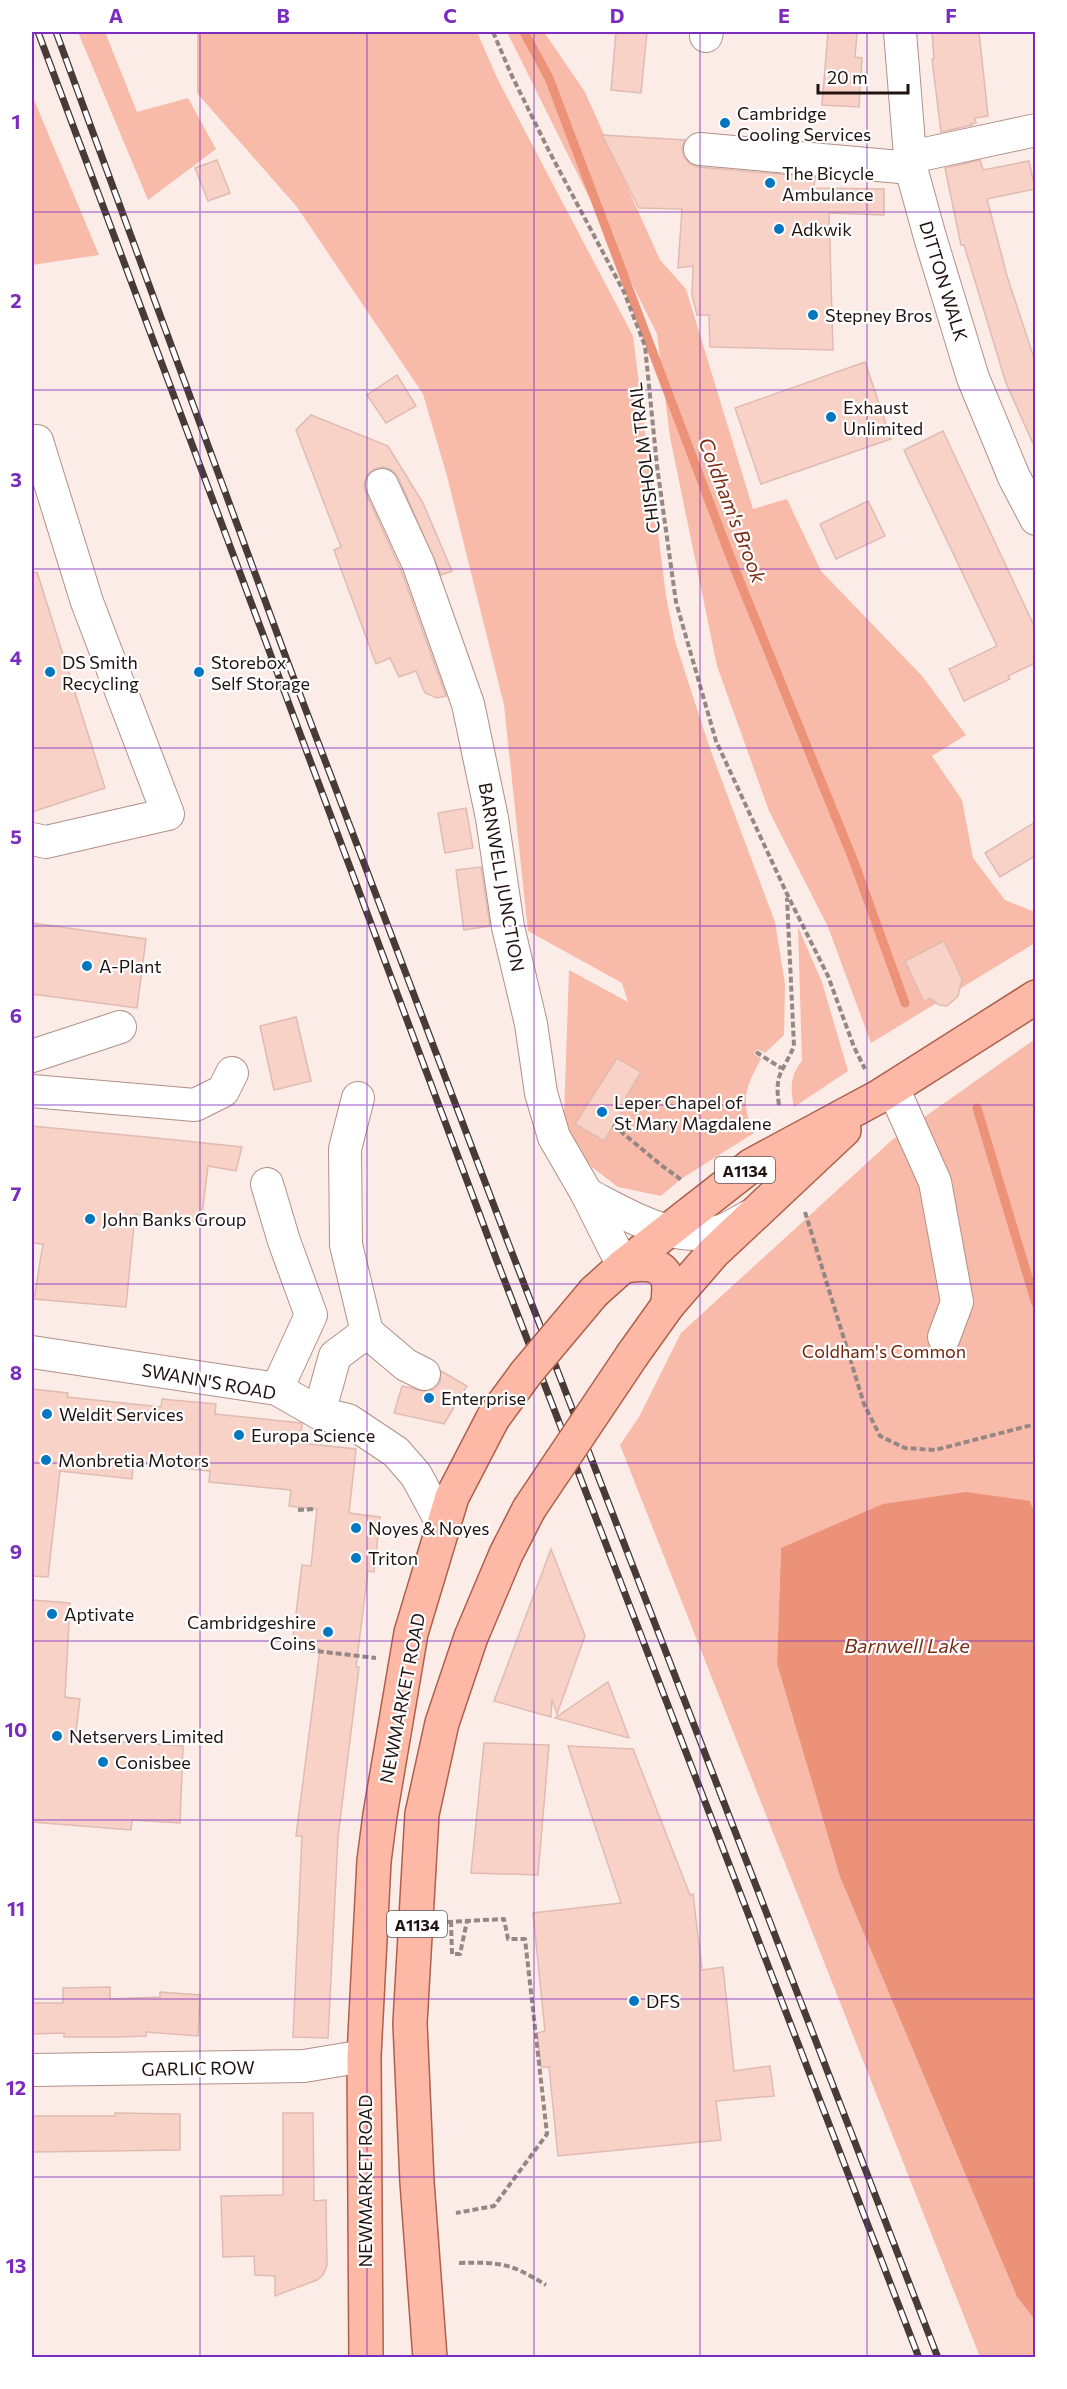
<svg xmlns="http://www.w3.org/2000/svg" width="1067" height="2389" viewBox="0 0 1067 2389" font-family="Commissioner,sans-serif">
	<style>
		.green { fill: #f8baa9 }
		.water { fill: #ec9278 }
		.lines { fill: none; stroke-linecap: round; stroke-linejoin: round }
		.stream { stroke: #ec9278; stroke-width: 9 }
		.building { fill: #f9d2c7; stroke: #e0bbb1; stroke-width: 1.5 }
		.minor-casing { stroke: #b29086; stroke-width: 34 }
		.major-casing { stroke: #ae604b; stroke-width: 36 }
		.path { stroke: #958783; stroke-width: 4; stroke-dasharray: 6 3; stroke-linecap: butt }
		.minor { stroke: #fff; stroke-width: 32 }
		.major { stroke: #fdb9a6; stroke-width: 33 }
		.rail-casing { stroke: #473a37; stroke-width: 7 }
		.rail { stroke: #fff; stroke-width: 4.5; stroke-dasharray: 14; stroke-linecap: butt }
		.major-bridge-casing { stroke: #ae604b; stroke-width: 36; stroke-linecap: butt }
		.major-bridge { stroke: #fdb9a6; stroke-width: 33 }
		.grid { fill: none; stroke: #7b2cbf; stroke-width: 1.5; stroke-opacity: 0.55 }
		.poi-dot { fill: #0077c0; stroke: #fff; stroke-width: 2 }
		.labels { text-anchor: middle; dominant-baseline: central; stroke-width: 4.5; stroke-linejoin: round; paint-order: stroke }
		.shield { fill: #fff; stroke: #635a58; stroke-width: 1.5 }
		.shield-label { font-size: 16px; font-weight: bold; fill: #201310 }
		.poi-label { font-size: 18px; fill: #201310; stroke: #fff; text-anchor: start }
		.street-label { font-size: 18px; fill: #201310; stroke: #fff }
		.park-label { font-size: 18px; fill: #72230a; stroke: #fff }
		.water-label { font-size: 20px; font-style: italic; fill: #7b2c14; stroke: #fff }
		.neatline { fill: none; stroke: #7b2cbf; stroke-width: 2 }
		.grid-label { font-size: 20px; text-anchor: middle; font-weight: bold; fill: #7b2cbf }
	</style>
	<rect width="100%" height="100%" fill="#fbece8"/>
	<g class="green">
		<path d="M 78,32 L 105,32 L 137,112 L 188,98 L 216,149 L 148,200 Z"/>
		<path d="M 197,32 L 477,32 L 498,80 L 633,336 L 666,596 L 675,641 L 709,746 L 775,922 L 785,984 L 784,1035 L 765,1053 L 757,1049 L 754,1054 L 761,1059 C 745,1088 740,1100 754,1133 L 681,1179 L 661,1196 L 618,1187 L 576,1155 L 564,1117 L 569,970 L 628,1002 L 622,983 L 528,931 L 504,705 L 447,476 L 423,394 L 297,207 L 197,93 Z"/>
		<path d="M 507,32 L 544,32 L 585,92 L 660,260 L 686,289 L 753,509 L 787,499 L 821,571 L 922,676 L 966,735 L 932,756 L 962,800 L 973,858 L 1005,900 L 1035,912 L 1035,943 L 871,1043 L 828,927 L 769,811 L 717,666 L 670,437 L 657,334 Z"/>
		<path d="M 32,95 L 99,255 L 32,265 Z"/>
		<path d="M 798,927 L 822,982 L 848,1071 L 794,1107 C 790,1089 790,1075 802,1061 Z"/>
		<path d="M 1035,1039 L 1035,1515 L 1030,1501 L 781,1548 L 777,1664 L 840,1877 L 1017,2297 L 1035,2320 L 1035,2357 L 980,2357 L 620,1445 L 639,1417 L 681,1333 L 892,1140 Z"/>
	</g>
	<path class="water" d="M 966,1492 L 1030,1501 L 1035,1515 L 1035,2320 L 1017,2297 L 840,1877 L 777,1664 L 781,1548 L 883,1504 Z"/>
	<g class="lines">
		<g class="stream">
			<path d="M 524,32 L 549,78 L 736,572 L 854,862 L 905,1003"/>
			<path d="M 977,1108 L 1036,1304"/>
		</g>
	</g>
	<g class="building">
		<path d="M 616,32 L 647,32 L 641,93 L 611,90 Z"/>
		<path d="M 828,32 L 857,32 L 855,57 L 862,58 L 859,107 L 822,105 Z"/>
		<path d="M 932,32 L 979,32 L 988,116 L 975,118 L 976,123 L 971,124 L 972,125 L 941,132 L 932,59 L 934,59 Z"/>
		<path d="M 602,135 L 685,140 L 682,148 L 684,157 L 690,164 L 698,167 L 815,177 L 814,188 L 884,189 L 884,215 L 829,213 L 833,350 L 710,347 L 709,315 L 697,315 L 692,295 L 693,266 L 678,268 L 682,209 L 639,208 Z"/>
		<path d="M 217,160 L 230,193 L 208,201 L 195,168 Z"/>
		<path d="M 980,160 L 983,170 L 1029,161 L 1035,189 L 987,199 L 1007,276 L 1035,361 L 1035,448 L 1006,383 L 964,245 L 961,245 L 945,168 Z"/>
		<path d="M 865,362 L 891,439 L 761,484 L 735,408 Z"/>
		<path d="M 397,375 L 416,406 L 386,423 L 367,395 Z"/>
		<path d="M 311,415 L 388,446 L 423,503 L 452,571 L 441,575 L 398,477 L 392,470 L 383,467 L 374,469 L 367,475 L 364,484 L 366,493 L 401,570 L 446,696 L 437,698 L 425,693 L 416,671 L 399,677 L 390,658 L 376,664 L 334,550 L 341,547 L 296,430 Z"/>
		<path d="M 943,431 L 1035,628 L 1035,663 L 1008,676 L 1010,679 L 964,701 L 949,669 L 997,646 L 904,450 Z"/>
		<path d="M 868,501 L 885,536 L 836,559 L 820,524 Z"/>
		<path d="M 37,572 L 105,788 L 32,812 L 32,573 Z"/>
		<path d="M 466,808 L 473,848 L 445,853 L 438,813 Z"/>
		<path d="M 1035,822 L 1035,856 L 1000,877 L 985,853 Z"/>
		<path d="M 481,867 L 490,926 L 464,930 L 456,870 Z"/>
		<path d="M 32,923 L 146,939 L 137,1008 L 32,994 Z"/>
		<path d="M 944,941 L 962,979 L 958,996 L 947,1006 L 939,1005 L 930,998 L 924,1002 L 905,961 Z"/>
		<path d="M 296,1017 L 311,1081 L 274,1090 L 260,1026 Z"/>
		<path d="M 617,1058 L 641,1072 L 626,1097 L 629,1099 L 604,1141 L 575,1124 Z"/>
		<path d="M 32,1126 L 156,1138 L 242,1147 L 236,1171 L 208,1166 L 201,1223 L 135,1214 L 126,1307 L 34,1299 L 43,1244 L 32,1243 Z"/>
		<path d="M 441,1371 L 467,1386 L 444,1424 L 394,1413 L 402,1386 L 428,1392 L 434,1389 L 440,1383 Z"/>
		<path d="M 32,1389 L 68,1393 L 67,1397 L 161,1407 L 162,1399 L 216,1404 L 215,1414 L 301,1423 L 302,1424 L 300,1443 L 356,1449 L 349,1513 L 380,1517 L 374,1572 L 368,1571 L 356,1667 L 359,1667 L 338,1837 L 328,2038 L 293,2037 L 302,1836 L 296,1836 L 320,1649 L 292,1646 L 302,1565 L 311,1566 L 317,1509 L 289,1506 L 291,1490 L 209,1482 L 210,1471 L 133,1463 L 132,1479 L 60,1471 L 48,1577 L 32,1576 Z"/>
		<path d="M 551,1549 L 585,1636 L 557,1714 L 552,1699 L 551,1717 L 494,1701 Z"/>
		<path d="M 32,1600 L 70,1603 L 65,1697 L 80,1699 L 75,1739 L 183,1746 L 180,1823 L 132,1820 L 131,1830 L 32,1822 Z"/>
		<path d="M 608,1682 L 629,1738 L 555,1718 Z"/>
		<path d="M 484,1743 L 549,1745 L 538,1875 L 471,1873 Z"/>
		<path d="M 568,1746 L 633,1749 L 690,1895 L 693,1894 L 702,1970 L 723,1967 L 734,2071 L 770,2066 L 774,2096 L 716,2101 L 721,2140 L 558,2156 L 549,2067 L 541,2067 L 537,2033 L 545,2031 L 533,1913 L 621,1903 Z"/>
		<path d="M 110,1987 L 110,1999 L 160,1997 L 160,1992 L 200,1995 L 198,2036 L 146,2032 L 146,2036 L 118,2037 L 64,2037 L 64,2033 L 32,2034 L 32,2003 L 63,2003 L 63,1988 Z"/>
		<path d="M 115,2113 L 180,2114 L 180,2150 L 32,2152 L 32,2116 L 115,2116 Z"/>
		<path d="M 283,2113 L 313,2113 L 314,2201 L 326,2200 L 327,2265 L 323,2275 L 317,2280 L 275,2296 L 275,2276 L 255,2275 L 254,2256 L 223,2257 L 221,2196 L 283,2195 Z"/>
	</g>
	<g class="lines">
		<defs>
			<g id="minor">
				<path d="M 900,32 L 911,168 L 930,237 L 973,378 L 1014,477 L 1036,519"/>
				<path d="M 706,36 L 707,32"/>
				<path d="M 700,149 L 911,168"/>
				<path d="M 911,157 L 1036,130"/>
				<path d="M 32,444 L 37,441 L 87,602 L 168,814 L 46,842 L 32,839"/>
				<path d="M 382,485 L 418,563 L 468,704 L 492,818 L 508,927 L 531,1024 L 541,1093 L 554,1137 L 587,1194 L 623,1266"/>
				<path d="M 32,1056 L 120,1027"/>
				<path d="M 893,1088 L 935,1182 L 957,1302 L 944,1337"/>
				<path d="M 32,1091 L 195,1105 L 223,1091 L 232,1073"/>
				<path d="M 358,1098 L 345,1149 L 346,1245 L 367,1332"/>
				<path d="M 267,1184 L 284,1241 L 311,1315 L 277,1389"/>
				<path d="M 587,1194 C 627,1215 669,1242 717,1232 C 728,1230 740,1221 750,1216"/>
				<path d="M 32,1352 L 277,1389 L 319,1413 L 348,1420 L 396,1452 L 416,1475 L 442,1523"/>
				<path d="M 319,1413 L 335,1356 L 367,1332 L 406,1365 L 424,1374"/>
				<path d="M 32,2070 L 304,2066 L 364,2056"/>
			</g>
			<g id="major">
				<path d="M 623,1266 C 639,1264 662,1260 668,1281 C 670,1288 668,1298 668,1305"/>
				<path d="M 594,1292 L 623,1266 L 752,1165 L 880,1096 L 1036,997"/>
				<path d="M 633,1354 L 668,1305 L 713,1253 L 844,1130"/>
				<path d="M 366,2358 L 364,2056 L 374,1861 L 380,1815 L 411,1633 L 452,1497 L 493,1418"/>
				<path d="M 430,2358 L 417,2182 L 410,2023 L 422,1814 L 442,1723 L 471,1637 L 506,1554 L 529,1509"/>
			</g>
		</defs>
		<use href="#minor" class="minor-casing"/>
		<use href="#major" class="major-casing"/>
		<g class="path">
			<path d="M 493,32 L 511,74 L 549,151 L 624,292 L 645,346 L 657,466 L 676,602 L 716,741 L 787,894 L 828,976 L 854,1047 L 865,1069"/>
			<path d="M 756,1052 L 781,1068"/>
			<path d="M 779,1105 C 774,1072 783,1073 794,1046 L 787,898"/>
			<path d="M 613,1125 L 661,1165 L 683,1181"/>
			<path d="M 805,1212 L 864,1404 L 880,1436 L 905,1448 L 935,1450 L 1036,1424"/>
			<path d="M 298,1510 L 314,1509"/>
			<path d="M 282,1647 L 376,1658"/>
			<path d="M 451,1921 L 452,1954 L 460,1954 L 467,1921"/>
			<path d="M 447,1922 L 504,1919 L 508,1939 L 525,1939 L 547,2134 L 494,2206 L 456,2213"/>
			<path d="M 459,2263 C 501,2262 510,2263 546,2285"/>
		</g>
		<use href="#minor" class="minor"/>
		<use href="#major" class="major"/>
		<defs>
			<g id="rail">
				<path d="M 38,32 L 497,1261 L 919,2358"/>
				<path d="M 56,32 L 288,663 L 504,1232 L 938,2358"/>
			</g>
		</defs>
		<use href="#rail" class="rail-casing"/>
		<use href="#rail" class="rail"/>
		<defs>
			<g id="major-bridge">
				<path d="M 493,1418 L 526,1373 L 594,1292"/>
				<path d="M 529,1509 L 633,1354"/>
			</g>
		</defs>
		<use href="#major-bridge" class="major-bridge-casing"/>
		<use href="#major-bridge" class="major-bridge"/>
	</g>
	<path class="grid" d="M 200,32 L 200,2358M 367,32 L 367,2358M 534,32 L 534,2358M 700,32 L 700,2358M 867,32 L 867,2358M 32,212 L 1036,212M 32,390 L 1036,390M 32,569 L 1036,569M 32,748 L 1036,748M 32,926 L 1036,926M 32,1105 L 1036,1105M 32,1284 L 1036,1284M 32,1463 L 1036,1463M 32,1641 L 1036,1641M 32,1820 L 1036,1820M 32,1999 L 1036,1999M 32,2177 L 1036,2177"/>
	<g class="poi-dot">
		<circle cx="725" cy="123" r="6"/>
		<circle cx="770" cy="183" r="6"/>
		<circle cx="779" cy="229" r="6"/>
		<circle cx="813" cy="315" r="6"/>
		<circle cx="831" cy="417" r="6"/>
		<circle cx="50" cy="672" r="6"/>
		<circle cx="199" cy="672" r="6"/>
		<circle cx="87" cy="966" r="6"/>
		<circle cx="602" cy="1112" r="6"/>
		<circle cx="90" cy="1219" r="6"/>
		<circle cx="429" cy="1398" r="6"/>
		<circle cx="47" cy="1414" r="6"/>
		<circle cx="239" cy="1435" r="6"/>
		<circle cx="46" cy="1460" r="6"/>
		<circle cx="356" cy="1528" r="6"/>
		<circle cx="356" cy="1558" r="6"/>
		<circle cx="52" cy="1614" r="6"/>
		<circle cx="328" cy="1632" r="6"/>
		<circle cx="57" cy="1736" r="6"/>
		<circle cx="103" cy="1762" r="6"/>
		<circle cx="634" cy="2001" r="6"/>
	</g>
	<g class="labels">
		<g class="shield">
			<rect x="715" y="1157" width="60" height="26" rx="4.5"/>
			<rect x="387" y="1911" width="60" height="26" rx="4.5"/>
		</g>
		<g class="shield-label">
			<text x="745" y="1170">A1134</text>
			<text x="417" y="1924">A1134</text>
		</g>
		<g class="poi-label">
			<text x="737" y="113">Cambridge<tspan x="737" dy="21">Cooling Services</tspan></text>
			<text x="782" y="173">The Bicycle<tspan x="782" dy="21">Ambulance</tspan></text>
			<text x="791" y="229">Adkwik</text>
			<text x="825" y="315">Stepney Bros</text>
			<text x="843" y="407">Exhaust<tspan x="843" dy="21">Unlimited</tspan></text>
			<text x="62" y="662">DS Smith<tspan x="62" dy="21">Recycling</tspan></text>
			<text x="211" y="662">Storebox<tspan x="211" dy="21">Self Storage</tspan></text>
			<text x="99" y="966">A-Plant</text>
			<text x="614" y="1102">Leper Chapel of<tspan x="614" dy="21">St Mary Magdalene</tspan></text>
			<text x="102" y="1219">John Banks Group</text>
			<text x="441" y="1398">Enterprise</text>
			<text x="59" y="1414">Weldit Services</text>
			<text x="251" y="1435">Europa Science</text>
			<text x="58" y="1460">Monbretia Motors</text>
			<text x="368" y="1528">Noyes &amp; Noyes</text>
			<text x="368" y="1558">Triton</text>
			<text x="64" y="1614">Aptivate</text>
			<text x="316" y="1622" text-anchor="end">Cambridgeshire<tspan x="316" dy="21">Coins</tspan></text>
			<text x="69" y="1736">Netservers Limited</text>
			<text x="115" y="1762">Conisbee</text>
			<text x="646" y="2001">DFS</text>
		</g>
		<g class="street-label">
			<text transform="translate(944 281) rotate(73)">DITTON WALK</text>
			<text transform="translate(644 458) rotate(-97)">CHISHOLM TRAIL</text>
			<text transform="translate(502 877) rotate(80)">BARNWELL JUNCTION</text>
			<text transform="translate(209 1381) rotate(10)">SWANN'S ROAD</text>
			<text transform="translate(402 1698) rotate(-79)">NEWMARKET ROAD</text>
			<text transform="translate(198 2068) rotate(-1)">GARLIC ROW</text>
			<text transform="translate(365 2181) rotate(-90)">NEWMARKET ROAD</text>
		</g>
		<g class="park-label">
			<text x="884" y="1351">Coldham's Common</text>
		</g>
		<g class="water-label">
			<text transform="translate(733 510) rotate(69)">Coldham's Brook</text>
			<text x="907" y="1645">Barnwell Lake</text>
		</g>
	</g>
	<rect width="1067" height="2389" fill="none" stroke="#ffffff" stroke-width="66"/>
	<path d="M818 84v9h90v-9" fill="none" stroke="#201310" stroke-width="3"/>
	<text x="827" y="84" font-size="18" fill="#201310" stroke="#ffffff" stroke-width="4.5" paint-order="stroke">20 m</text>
	<rect x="33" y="33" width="1001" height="2323" class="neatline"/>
	<g class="grid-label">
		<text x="116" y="23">A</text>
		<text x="283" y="23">B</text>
		<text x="450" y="23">C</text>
		<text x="617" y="23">D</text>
		<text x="784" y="23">E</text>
		<text x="951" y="23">F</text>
		<text x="16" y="129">1</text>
		<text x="16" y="308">2</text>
		<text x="16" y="487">3</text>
		<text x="16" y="665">4</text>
		<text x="16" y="844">5</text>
		<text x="16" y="1023">6</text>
		<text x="16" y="1201">7</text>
		<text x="16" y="1380">8</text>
		<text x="16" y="1559">9</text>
		<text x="16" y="1737">10</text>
		<text x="16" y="1916">11</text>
		<text x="16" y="2095">12</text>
		<text x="16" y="2273">13</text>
	</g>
</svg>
